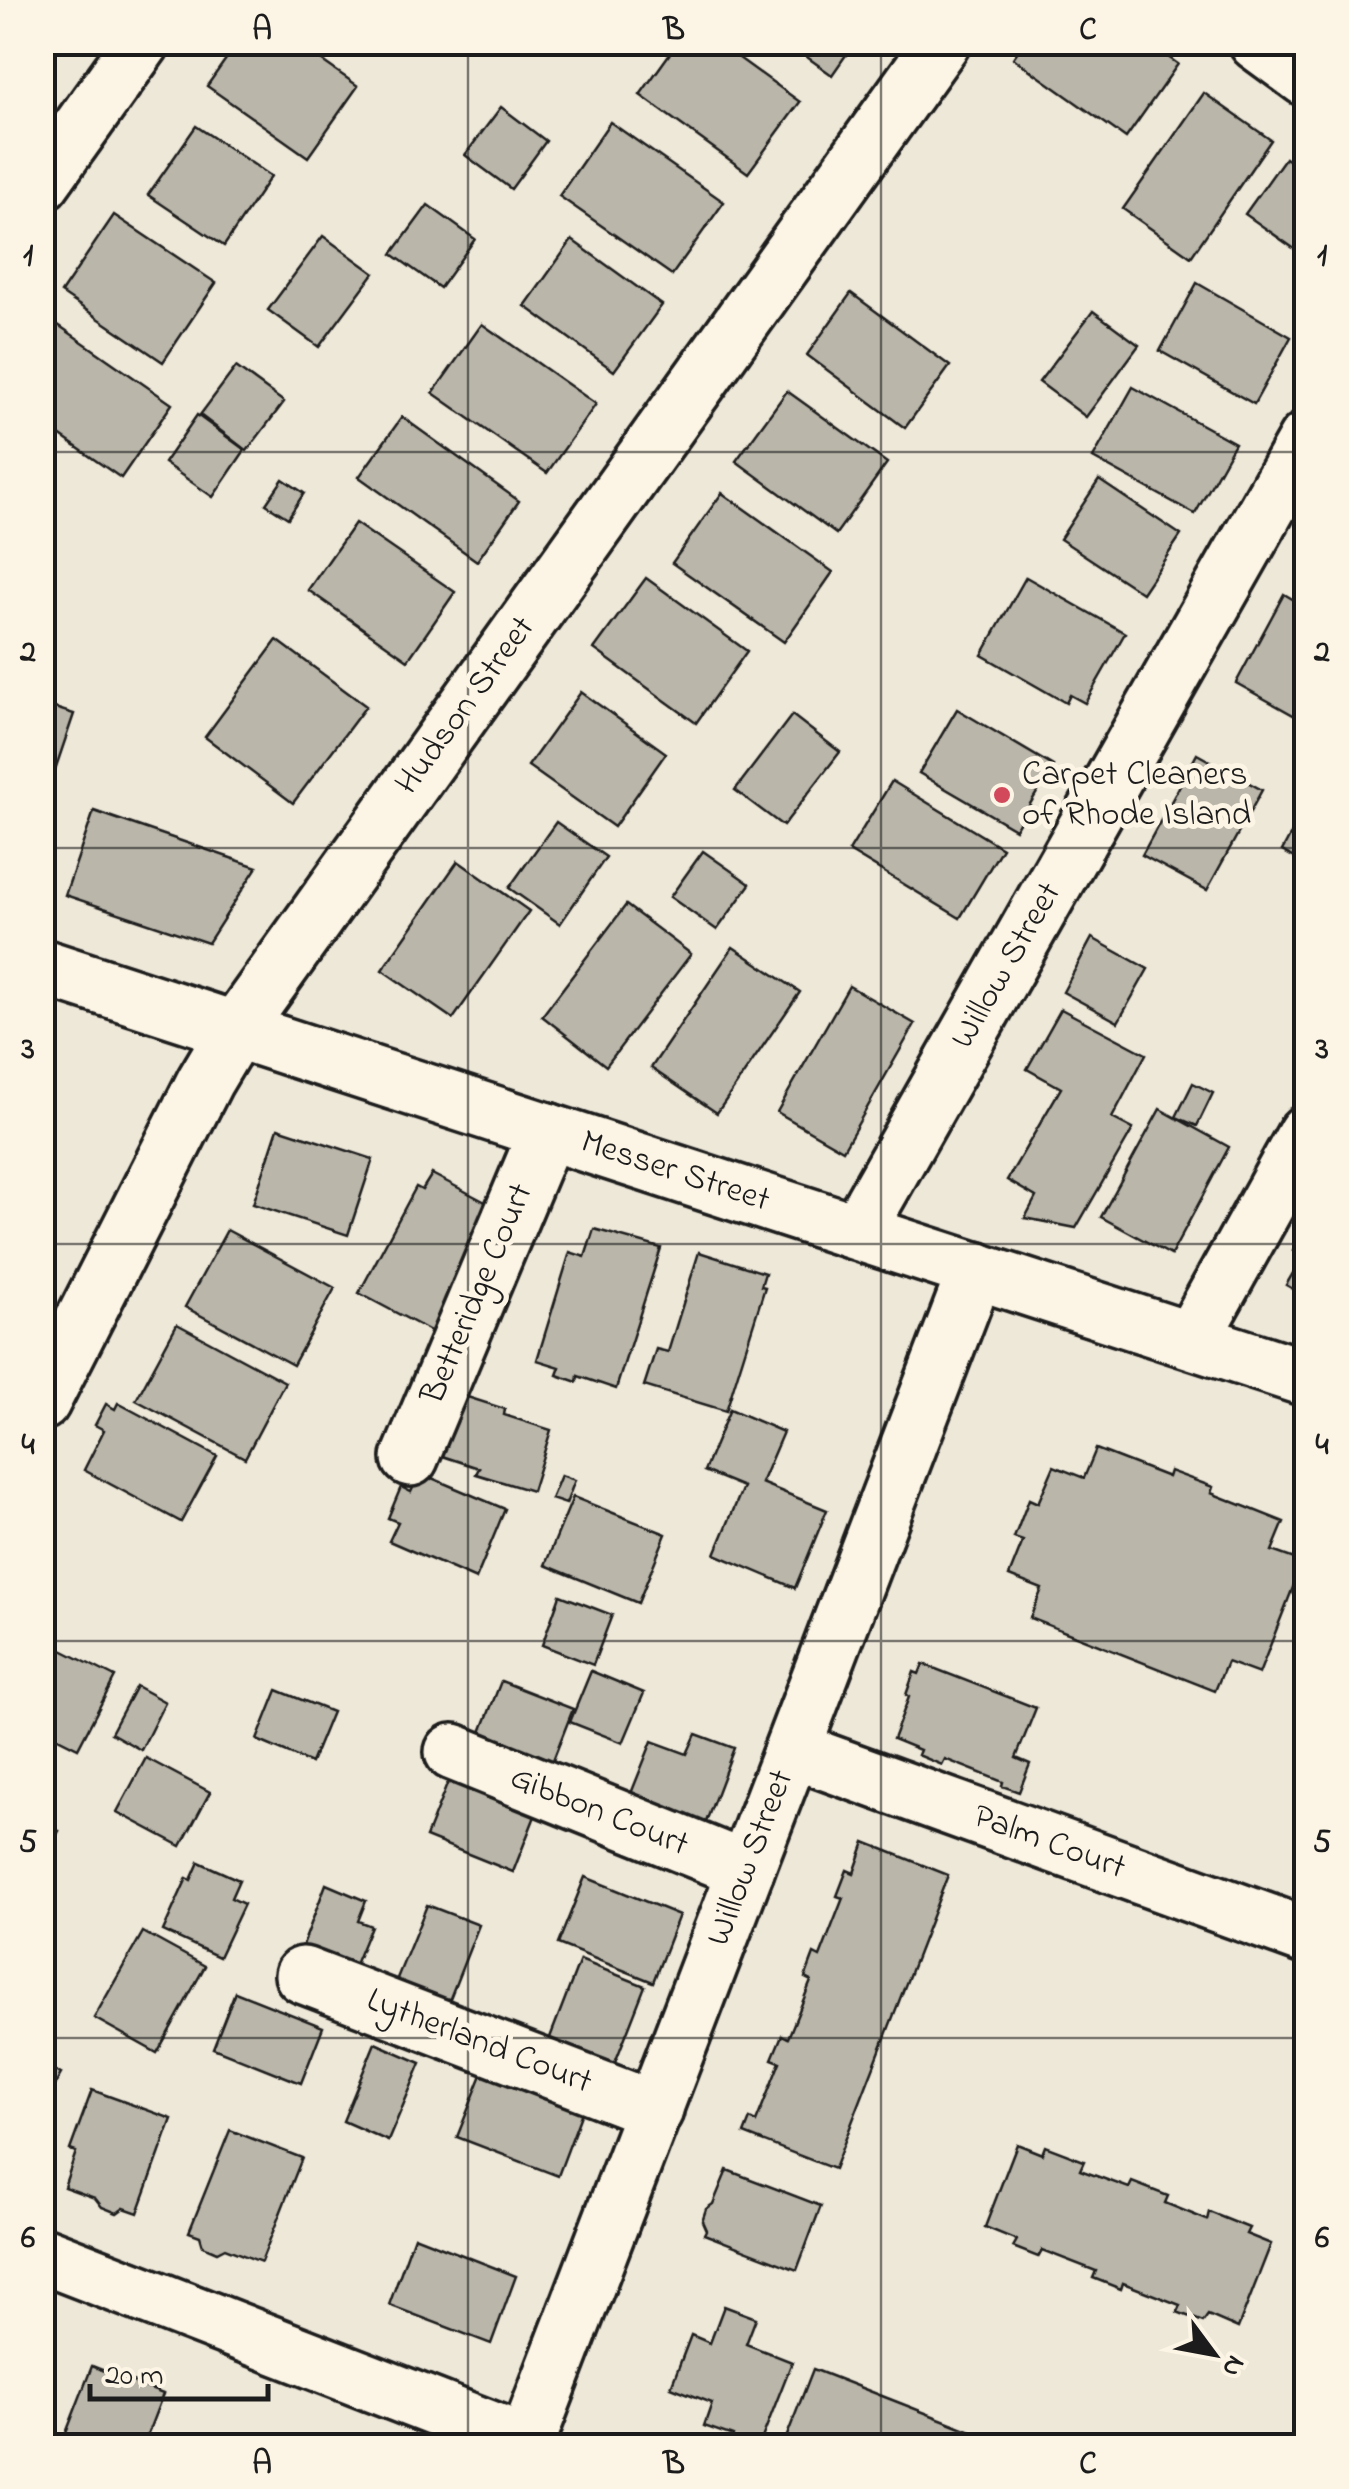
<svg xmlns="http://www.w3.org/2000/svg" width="1349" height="2489" viewBox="0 0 1349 2489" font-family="'Indie Flower',sans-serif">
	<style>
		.building { fill: #bab6aa; stroke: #1c1c1c; stroke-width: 2.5 }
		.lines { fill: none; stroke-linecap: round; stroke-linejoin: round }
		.minor-casing { stroke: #1c1c1c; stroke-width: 62 }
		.tertiary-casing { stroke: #1c1c1c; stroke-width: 62 }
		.minor { stroke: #fcf5e5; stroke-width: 55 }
		.tertiary { stroke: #fcf5e5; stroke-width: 55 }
		.grid { fill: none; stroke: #1c1c1c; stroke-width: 2.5; stroke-opacity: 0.55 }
		.poi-dot { fill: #d1495b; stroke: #fcf5e5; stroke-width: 4 }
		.labels { text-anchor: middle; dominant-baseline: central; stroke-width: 10; stroke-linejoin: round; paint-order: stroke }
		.street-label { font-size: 35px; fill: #1c1c1c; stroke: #fcf5e5 }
		.poi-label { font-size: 35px; fill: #1c1c1c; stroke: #fcf5e5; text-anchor: start }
		.neatline { fill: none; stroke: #1c1c1c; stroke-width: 4 }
		.grid-label { font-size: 32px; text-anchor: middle; font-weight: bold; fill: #1c1c1c }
	</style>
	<rect width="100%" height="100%" fill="#eee8d9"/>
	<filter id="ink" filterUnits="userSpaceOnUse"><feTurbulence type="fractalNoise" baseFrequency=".01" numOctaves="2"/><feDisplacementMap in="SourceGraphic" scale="20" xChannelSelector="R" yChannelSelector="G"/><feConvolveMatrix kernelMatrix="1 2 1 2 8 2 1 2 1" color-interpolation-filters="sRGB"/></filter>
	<g filter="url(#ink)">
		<g class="building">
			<path d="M 238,42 L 295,42 L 358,86 L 308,157 L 207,86 Z"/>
			<path d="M 678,42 L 717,42 L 800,102 L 748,173 L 640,95 Z"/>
			<path d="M 786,42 L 855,42 L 832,75 Z"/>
			<path d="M 1024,42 L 1147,42 L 1178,64 L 1126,138 L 1013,58 Z"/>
			<path d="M 1204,93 L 1271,140 L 1191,257 L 1123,209 Z"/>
			<path d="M 501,107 L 546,141 L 511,189 L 465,155 Z"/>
			<path d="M 610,122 L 724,202 L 672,275 L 559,196 Z"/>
			<path d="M 196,126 L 271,176 L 224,246 L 148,195 Z"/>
			<path d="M 1285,158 L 1306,173 L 1306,257 L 1245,214 Z"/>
			<path d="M 428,205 L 475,239 L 440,288 L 392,254 Z"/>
			<path d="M 114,215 L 216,283 L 163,362 L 61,293 Z"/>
			<path d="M 323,236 L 374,273 L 319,347 L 268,310 Z"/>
			<path d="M 572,240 L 662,305 L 614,371 L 525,306 Z"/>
			<path d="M 1197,283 L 1291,337 L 1254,404 L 1160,351 Z"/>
			<path d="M 851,293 L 950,366 L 905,428 L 807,355 Z"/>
			<path d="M 1093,311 L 1139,345 L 1086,417 L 1039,382 Z"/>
			<path d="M 51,320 L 172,404 L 121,478 L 42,423 L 42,332 Z"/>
			<path d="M 482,324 L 596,404 L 547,473 L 433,393 Z"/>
			<path d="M 236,367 L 284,402 L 247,451 L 200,415 Z"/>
			<path d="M 1133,387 L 1235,443 L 1195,514 L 1093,458 Z"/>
			<path d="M 787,391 L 887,463 L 836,534 L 736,461 Z"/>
			<path d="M 197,415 L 245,450 L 213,497 L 164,463 Z"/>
			<path d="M 402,417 L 519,501 L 477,561 L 359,477 Z"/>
			<path d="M 283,479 L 304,493 L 288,518 L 266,504 Z"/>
			<path d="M 1099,480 L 1181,535 L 1142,593 L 1060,539 Z"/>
			<path d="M 722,493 L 833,572 L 784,642 L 672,563 Z"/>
			<path d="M 355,523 L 455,592 L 408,660 L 308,590 Z"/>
			<path d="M 1026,577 L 1125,633 L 1085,703 L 1070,695 L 1066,703 L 982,655 Z"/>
			<path d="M 646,578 L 747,651 L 696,723 L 594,649 Z"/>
			<path d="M 1284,594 L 1306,607 L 1306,722 L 1236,683 Z"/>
			<path d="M 277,640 L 366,706 L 293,803 L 205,737 Z"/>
			<path d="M 581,692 L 666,753 L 614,827 L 528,766 Z"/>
			<path d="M 42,704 L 74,714 L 42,808 Z"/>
			<path d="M 957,709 L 1053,766 L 1015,829 L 919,773 Z"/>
			<path d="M 792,715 L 840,752 L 783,826 L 735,790 Z"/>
			<path d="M 1197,754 L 1262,790 L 1207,890 L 1142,855 Z"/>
			<path d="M 892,781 L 1002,848 L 960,918 L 849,851 Z"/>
			<path d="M 1306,806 L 1306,864 L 1282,851 Z"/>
			<path d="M 94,811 L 257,867 L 208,943 L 65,895 Z"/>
			<path d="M 556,822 L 606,857 L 560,924 L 509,888 Z"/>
			<path d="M 703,851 L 750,884 L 717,930 L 670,897 Z"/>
			<path d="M 458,861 L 529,911 L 453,1019 L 382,970 Z"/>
			<path d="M 626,905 L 691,954 L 606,1066 L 542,1016 Z"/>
			<path d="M 1092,938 L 1148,969 L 1118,1022 L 1063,992 Z"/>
			<path d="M 733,947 L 800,992 L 717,1113 L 651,1068 Z"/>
			<path d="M 849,986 L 915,1024 L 843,1150 L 777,1112 Z"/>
			<path d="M 1061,1009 L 1146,1054 L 1112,1118 L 1133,1129 L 1076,1228 L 1025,1218 L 1036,1197 L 1007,1180 L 1061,1088 L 1027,1069 Z"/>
			<path d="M 1193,1083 L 1213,1093 L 1197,1126 L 1176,1117 Z"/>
			<path d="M 1160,1109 L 1229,1147 L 1171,1255 L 1101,1217 Z"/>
			<path d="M 278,1128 L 373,1159 L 348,1235 L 253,1204 Z"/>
			<path d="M 432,1174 L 493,1206 L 438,1335 L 359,1293 L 416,1187 L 422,1190 Z"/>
			<path d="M 1306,1227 L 1306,1296 L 1286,1285 L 1303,1256 L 1293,1250 Z"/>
			<path d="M 594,1229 L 661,1248 L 616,1389 L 578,1376 L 577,1382 L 557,1375 L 560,1367 L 537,1360 L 570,1252 L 585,1257 Z"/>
			<path d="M 227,1230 L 335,1288 L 293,1365 L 185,1307 Z"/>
			<path d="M 699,1252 L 765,1273 L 761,1286 L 765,1287 L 726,1411 L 644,1386 L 656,1349 L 668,1352 Z"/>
			<path d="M 177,1324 L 285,1382 L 245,1458 L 136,1400 Z"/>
			<path d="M 458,1394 L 505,1409 L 504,1415 L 551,1430 L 532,1491 L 476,1474 L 479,1468 L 439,1455 Z"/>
			<path d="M 118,1403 L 217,1456 L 181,1522 L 84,1470 L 104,1430 L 95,1425 L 106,1404 L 115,1409 Z"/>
			<path d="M 730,1409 L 783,1432 L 761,1483 L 827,1510 L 795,1588 L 715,1554 L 743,1487 L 704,1471 Z"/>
			<path d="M 1096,1449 L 1168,1477 L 1170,1471 L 1213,1487 L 1211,1493 L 1284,1522 L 1272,1551 L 1303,1562 L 1259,1674 L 1227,1662 L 1215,1691 L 1030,1618 L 1042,1589 L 1009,1576 L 1023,1541 L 1014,1538 L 1029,1499 L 1038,1503 L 1054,1466 L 1084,1478 Z"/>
			<path d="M 420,1473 L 505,1509 L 476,1579 L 389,1541 L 398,1522 L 388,1518 L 401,1487 L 411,1492 Z"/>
			<path d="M 561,1475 L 575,1480 L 566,1504 L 551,1499 Z"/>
			<path d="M 573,1497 L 666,1534 L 638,1603 L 545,1565 Z"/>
			<path d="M 560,1595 L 612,1615 L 593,1665 L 542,1645 Z"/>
			<path d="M 42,1640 L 115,1677 L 78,1748 L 42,1730 Z"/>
			<path d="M 923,1664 L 1036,1708 L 1016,1758 L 1030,1764 L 1019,1792 L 1002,1786 L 1003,1782 L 945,1759 L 942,1765 L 918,1755 L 920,1750 L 893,1739 L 909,1697 L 906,1695 L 914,1672 L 919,1674 Z"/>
			<path d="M 591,1671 L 644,1693 L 623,1743 L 570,1722 Z"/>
			<path d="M 501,1681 L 573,1709 L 548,1773 L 476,1745 Z"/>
			<path d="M 136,1686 L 165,1702 L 141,1750 L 111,1733 Z"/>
			<path d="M 277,1690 L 332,1712 L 311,1763 L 257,1740 Z"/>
			<path d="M 696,1734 L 734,1748 L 703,1830 L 628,1801 L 652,1741 L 687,1754 Z"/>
			<path d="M 146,1758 L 210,1792 L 181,1846 L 117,1812 Z"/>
			<path d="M 450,1777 L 537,1811 L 513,1872 L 426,1837 Z"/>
			<path d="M 42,1824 L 59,1831 L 42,1863 Z"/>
			<path d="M 865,1842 L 948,1875 L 834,2169 L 744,2134 L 750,2119 L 756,2122 L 780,2062 L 772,2059 L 782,2035 L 788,2038 L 811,1981 L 805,1978 L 814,1954 L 820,1957 L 843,1898 L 837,1896 L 847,1870 L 854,1873 Z"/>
			<path d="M 199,1862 L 239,1880 L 231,1898 L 244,1904 L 219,1957 L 163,1931 L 187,1878 L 191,1880 Z"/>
			<path d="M 585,1877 L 679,1915 L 653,1982 L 558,1944 Z"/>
			<path d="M 326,1884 L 366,1901 L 358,1921 L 371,1926 L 347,1984 L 295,1966 Z"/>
			<path d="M 427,1905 L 479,1925 L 441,2021 L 389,1998 Z"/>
			<path d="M 143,1932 L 205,1966 L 157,2053 L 94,2018 Z"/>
			<path d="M 580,1960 L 645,1986 L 611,2073 L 546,2048 Z"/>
			<path d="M 235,1992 L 323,2027 L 301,2083 L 213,2048 Z"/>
			<path d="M 375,2043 L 421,2063 L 388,2141 L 343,2121 Z"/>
			<path d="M 42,2064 L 61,2074 L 42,2108 Z"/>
			<path d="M 485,2067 L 585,2104 L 558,2176 L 457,2137 Z"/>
			<path d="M 92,2090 L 172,2119 L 138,2213 L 124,2208 L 117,2213 L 102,2207 L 95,2198 L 64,2187 L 76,2152 L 70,2150 Z"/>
			<path d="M 230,2130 L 302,2158 L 261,2262 L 225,2248 L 217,2252 L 203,2246 L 200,2236 L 189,2232 Z"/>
			<path d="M 1017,2144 L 1042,2154 L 1045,2146 L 1084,2161 L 1080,2170 L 1129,2188 L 1132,2182 L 1168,2196 L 1165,2203 L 1207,2220 L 1209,2212 L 1249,2228 L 1246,2234 L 1271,2244 L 1238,2328 L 1208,2315 L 1203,2322 L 1177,2312 L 1180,2305 L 1123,2283 L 1121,2289 L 1093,2278 L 1096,2271 L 1042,2250 L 1038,2257 L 1013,2247 L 1017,2240 L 985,2227 Z"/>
			<path d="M 727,2170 L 821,2206 L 797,2270 L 704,2234 L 706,2230 L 702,2221 L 706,2209 L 713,2204 Z"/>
			<path d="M 414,2236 L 516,2276 L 491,2344 L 389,2305 Z"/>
			<path d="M 724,2306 L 756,2318 L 746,2344 L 792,2362 L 759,2446 L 730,2446 L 733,2436 L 704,2426 L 712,2403 L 671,2387 L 691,2335 L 710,2343 Z"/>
			<path d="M 92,2366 L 163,2394 L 143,2446 L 61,2446 Z"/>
			<path d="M 813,2369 L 1010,2446 L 783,2446 Z"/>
		</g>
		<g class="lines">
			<defs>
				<g id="minor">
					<path d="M 1257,42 L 1306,78"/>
					<path d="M 42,182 L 142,42"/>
					<path d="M 857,1231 L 1306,440"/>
					<path d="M 1191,1340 L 1306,1133"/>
					<path d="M 42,1402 L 205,1081 L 236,1029 L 942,42"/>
					<path d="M 410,1458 L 547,1131"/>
					<path d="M 793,1750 L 1306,1936"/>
					<path d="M 453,1752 L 746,1870"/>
					<path d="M 303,1975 L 655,2110"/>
					<path d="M 42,2255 L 533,2446"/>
					<path d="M 525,2446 L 976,1270"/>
				</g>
				<path id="tertiary" d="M 42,967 L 1306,1378"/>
			</defs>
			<use href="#minor" class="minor-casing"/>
			<use href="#tertiary" class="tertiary-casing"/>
			<use href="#minor" class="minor"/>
			<use href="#tertiary" class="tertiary"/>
		</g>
	</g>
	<path class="grid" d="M 468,42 L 468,2446M 881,42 L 881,2446M 42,452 L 1306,452M 42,848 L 1306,848M 42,1244 L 1306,1244M 42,1641 L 1306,1641M 42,2038 L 1306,2038"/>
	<circle class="poi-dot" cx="1002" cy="795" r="10"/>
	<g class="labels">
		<g class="street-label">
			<text transform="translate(466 706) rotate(-54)">Hudson Street</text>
			<text transform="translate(1007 966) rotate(-60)">Willow Street</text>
			<text transform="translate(675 1172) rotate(18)">Messer Street</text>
			<text transform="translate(478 1294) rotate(-67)">Betteridge Court</text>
			<text transform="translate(599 1812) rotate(22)">Gibbon Court</text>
			<text transform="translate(1049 1843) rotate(20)">Palm Court</text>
			<text transform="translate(751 1858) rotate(-69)">Willow Street</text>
			<text transform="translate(479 2042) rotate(21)">Lytherland Court</text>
		</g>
		<g class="poi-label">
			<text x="1022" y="775">Carpet Cleaners<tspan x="1022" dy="40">of Rhode Island</tspan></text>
		</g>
	</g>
	<rect width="1349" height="2489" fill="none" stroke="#fcf5e5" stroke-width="110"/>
	<g transform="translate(1214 2354) rotate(122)" stroke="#fcf5e5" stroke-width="8" paint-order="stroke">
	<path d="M0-8L18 38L0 25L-18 38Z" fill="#1c1c1c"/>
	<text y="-15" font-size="28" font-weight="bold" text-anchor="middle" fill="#1c1c1c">N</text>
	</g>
	<path d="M90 2384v15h178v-15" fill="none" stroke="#1c1c1c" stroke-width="5"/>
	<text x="105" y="2384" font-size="30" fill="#1c1c1c" stroke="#fcf5e5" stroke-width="8" paint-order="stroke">20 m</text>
	<rect x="55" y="55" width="1239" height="2379" class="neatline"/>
	<g class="grid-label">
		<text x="262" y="39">A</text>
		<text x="674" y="39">B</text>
		<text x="1088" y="39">C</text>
		<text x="28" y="265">1</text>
		<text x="1322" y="265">1</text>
		<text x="28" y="661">2</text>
		<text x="1322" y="661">2</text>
		<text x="28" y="1058">3</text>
		<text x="1322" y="1058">3</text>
		<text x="28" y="1454">4</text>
		<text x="1322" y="1454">4</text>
		<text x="28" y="1851">5</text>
		<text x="1322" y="1851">5</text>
		<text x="28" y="2247">6</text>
		<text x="1322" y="2247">6</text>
		<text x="262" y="2473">A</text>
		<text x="674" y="2473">B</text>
		<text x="1088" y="2473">C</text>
	</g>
</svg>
